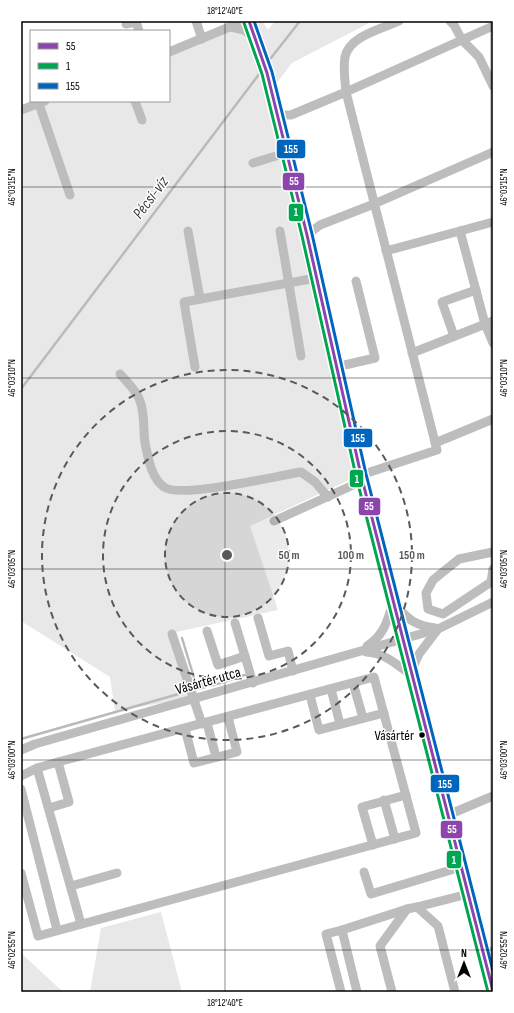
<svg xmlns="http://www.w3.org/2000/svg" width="514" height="1013" viewBox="0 0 514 1013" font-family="'Sofia Sans Condensed',sans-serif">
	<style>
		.green { fill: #e8e8e8 }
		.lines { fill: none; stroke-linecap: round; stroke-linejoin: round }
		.stream { stroke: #bababa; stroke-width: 2.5 }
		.minor { stroke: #bdbdbd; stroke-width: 9 }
		.bus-1-casing { stroke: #fff; stroke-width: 6 }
		.bus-2-casing { stroke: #fff; stroke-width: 6 }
		.bus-3-casing { stroke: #fff; stroke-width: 6 }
		.bus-1 { stroke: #8e44ad; stroke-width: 3 }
		.bus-2 { stroke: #00a651; stroke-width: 3 }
		.bus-3 { stroke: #0065bd; stroke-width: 3 }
		.ticks { fill: none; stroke: #000; stroke-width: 1; stroke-opacity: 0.45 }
		.ring { fill: none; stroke: #595959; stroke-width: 2; stroke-dasharray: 7 5 }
		.bus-dot { fill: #000; stroke: #fff; stroke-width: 1.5 }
		.labels { text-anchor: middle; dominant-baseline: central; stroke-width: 3; stroke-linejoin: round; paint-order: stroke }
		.bus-label { font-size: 14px; fill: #000; stroke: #fff; text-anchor: end }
		.street-label { font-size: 15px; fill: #000; stroke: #fff }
		.water-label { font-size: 16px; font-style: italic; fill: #3d3d3d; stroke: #fff }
		.centre { fill: #595959; stroke: #fff; stroke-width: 2 }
		.ring-label { font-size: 12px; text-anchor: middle; font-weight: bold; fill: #595959; stroke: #fff; stroke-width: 3; stroke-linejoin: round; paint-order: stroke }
		.line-badge { stroke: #fff; stroke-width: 1.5 }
		.badge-label { font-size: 11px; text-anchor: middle; font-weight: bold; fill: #fff }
		.neatline { fill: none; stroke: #000; stroke-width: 1.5 }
		.ticks-label { font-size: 10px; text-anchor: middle; fill: #000 }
	</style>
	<rect width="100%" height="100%" fill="#fff"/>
	<g class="green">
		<path d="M 241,21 L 262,21 L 268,30 L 275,21 L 373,21 L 292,63 L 269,93 L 360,475 L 250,526 L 278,610 L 176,632 L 199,697 L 115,711 L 110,677 L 21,621 L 21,108 L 39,101 L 169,101 L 169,50 Z"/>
		<path d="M 161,912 L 182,992 L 90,992 L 101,928 Z"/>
		<path d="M 21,953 L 63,992 L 21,992 Z"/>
	</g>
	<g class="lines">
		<g class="stream">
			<path d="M 267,63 L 300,21"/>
			<path d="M 21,389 L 263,69"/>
			<path d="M 182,638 L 195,681 C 208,692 230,679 245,675"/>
			<path d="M 198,689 L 205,687"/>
			<path d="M 21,739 L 182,693"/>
		</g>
		<g class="minor">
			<path d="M 196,21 L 202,39"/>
			<path d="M 249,21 L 257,41 L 267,73 L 307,235 L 361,475 L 493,991"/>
			<path d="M 450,21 L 454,25 L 462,40 L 479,57 L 493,86"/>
			<path d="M 126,24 L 136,22 L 139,31"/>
			<path d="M 232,25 L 231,27 L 244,30 L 255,38"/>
			<path d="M 169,52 L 244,21"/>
			<path d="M 135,101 L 142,120"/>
			<path d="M 39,104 L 70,195"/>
			<path d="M 21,110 L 45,101"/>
			<path d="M 277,115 L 291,115 L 346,92 C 345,81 343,68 345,57 C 349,36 382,29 399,21"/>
			<path d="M 253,163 L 286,153"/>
			<path d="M 188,231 L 200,299"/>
			<path d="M 280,231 L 301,356"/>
			<path d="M 460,231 L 485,324 L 493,343"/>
			<path d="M 307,235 L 320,225 L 374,204 L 493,152"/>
			<path d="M 386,251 L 493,222"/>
			<path d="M 454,336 L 442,302 L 476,290"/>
			<path d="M 412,353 L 493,321"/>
			<path d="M 195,367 L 184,302 L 316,278"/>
			<path d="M 336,367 L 375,358 L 356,281"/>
			<path d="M 120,374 C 127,382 137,391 140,401 C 145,413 143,429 145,443 C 148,457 151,478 164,487 C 180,499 276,476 301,472 L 315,482 L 328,497"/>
			<path d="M 435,443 L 493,419"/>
			<path d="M 361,475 L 437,450 L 346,92 L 493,26"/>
			<path d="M 274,521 L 362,481"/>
			<path d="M 493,552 L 459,559 L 433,580 L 426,593 L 428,609 L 443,614 L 491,582 L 493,569"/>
			<path d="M 258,618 L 269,656 L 288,651 L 293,671"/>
			<path d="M 235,623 L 253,683"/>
			<path d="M 207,631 L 218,665 L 245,656"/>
			<path d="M 172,634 L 202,724"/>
			<path d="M 367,646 C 384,635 387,622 393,603 C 409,619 412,625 435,628"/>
			<path d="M 366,652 C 385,653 396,664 410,674"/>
			<path d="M 410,674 L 419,654 L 438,629"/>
			<path d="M 353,683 L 363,718"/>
			<path d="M 331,689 L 340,724"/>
			<path d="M 310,695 L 319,730 L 384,713"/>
			<path d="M 207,723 L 216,757"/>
			<path d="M 185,729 L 194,763 L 237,752 L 228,717"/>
			<path d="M 21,750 L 35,744 L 438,629 L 493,602"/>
			<path d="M 37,768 L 81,924"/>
			<path d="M 21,776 L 37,768 L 58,762 L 374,677 L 416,833 L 38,936 L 21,873"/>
			<path d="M 21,789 L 57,930"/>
			<path d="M 384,800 L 395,839"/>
			<path d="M 49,808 L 69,802 L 58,762"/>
			<path d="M 448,815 L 493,796"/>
			<path d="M 373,845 L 362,807 L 406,795"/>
			<path d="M 364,872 L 371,894 L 461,867"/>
			<path d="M 71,886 L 117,873"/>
			<path d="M 417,907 L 468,894"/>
			<path d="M 342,930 L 407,909"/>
			<path d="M 483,955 L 493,951"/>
			<path d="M 341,992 L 326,934 L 342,930 L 357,992"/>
			<path d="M 392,992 L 380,946 L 407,909 L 417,907 L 438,926 L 455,992"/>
		</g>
		<defs>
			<path id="bus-1" d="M 249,21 L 267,73 L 307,235 L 361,475 L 493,991"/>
			<path id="bus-2" d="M 244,23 L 262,74 L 302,236 L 356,476 L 488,992"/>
			<path id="bus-3" d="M 254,21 L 272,72 L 312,234 L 366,474 L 493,971"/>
		</defs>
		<use href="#bus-1" class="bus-1-casing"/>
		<use href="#bus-2" class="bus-2-casing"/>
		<use href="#bus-3" class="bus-3-casing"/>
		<use href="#bus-1" class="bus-1"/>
		<use href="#bus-2" class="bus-2"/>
		<use href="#bus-3" class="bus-3"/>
	</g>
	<path class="ticks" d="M 225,21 L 225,992M 491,21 L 491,992M 21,187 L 493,187M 21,378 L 493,378M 21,569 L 493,569M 21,760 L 493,760M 21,950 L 493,950"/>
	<circle cx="227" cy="555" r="62" fill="#595959" fill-opacity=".12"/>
	<g class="ring">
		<circle cx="227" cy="555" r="62"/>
		<circle cx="227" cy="555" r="124"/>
		<circle cx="227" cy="555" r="185"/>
	</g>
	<circle class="bus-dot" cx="422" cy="735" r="3.5"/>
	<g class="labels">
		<g class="bus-label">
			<text x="414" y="735">Vásártér</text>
		</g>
		<g class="street-label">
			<text transform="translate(208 681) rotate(-16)">Vásártér utca</text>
		</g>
		<g class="water-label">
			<text transform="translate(151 198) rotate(-53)">Pécsi-víz</text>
		</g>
	</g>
	<circle cx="227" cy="555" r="6" class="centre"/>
	<g class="ring-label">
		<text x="289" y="559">50 m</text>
		<text x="351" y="559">100 m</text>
		<text x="412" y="559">150 m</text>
	</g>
	<g class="line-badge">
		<rect x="276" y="139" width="30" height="20" rx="4" fill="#0065bd"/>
		<rect x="282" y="172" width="23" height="19" rx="4" fill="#8e44ad"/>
		<rect x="288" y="203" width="16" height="19" rx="4" fill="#00a651"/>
		<rect x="343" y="428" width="30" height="20" rx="4" fill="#0065bd"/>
		<rect x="349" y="469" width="15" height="19" rx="4" fill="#00a651"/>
		<rect x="358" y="497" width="23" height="19" rx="4" fill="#8e44ad"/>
		<rect x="430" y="774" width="30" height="19" rx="4" fill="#0065bd"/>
		<rect x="440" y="820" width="23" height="19" rx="4" fill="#8e44ad"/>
		<rect x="446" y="850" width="16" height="19" rx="4" fill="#00a651"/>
	</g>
	<g class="badge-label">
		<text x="291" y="153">155</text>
		<text x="294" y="185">55</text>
		<text x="296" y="216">1</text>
		<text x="358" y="442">155</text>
		<text x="357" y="483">1</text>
		<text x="369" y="510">55</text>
		<text x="445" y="788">155</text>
		<text x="452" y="833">55</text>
		<text x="454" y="864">1</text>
	</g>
	<rect width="514" height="1013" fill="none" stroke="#ffffff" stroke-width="44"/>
	<rect x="30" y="30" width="140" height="72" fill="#ffffff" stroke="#999999"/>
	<rect x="38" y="43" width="20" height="6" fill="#8e44ad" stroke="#999999"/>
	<text x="66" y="50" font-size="12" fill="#000000">55</text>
	<rect x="38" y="63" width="20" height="6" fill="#00a651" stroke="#999999"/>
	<text x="66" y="70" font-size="12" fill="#000000">1</text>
	<rect x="38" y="83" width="20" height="6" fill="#0065bd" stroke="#999999"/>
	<text x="66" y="90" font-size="12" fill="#000000">155</text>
	<g transform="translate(464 963)" stroke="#ffffff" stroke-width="3" paint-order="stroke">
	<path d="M0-3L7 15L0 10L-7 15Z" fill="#000000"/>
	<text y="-6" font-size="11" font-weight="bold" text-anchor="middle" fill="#000000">N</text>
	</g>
	<rect x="22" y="22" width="470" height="969" class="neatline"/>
	<g class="ticks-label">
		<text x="225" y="14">18°12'40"E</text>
		<text transform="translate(11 187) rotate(-90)" y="4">46°03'15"N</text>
		<text transform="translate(503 187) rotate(-90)" y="4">46°03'15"N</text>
		<text transform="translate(11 378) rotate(-90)" y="4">46°03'10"N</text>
		<text transform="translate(503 378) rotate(-90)" y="4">46°03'10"N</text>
		<text transform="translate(11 569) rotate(-90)" y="4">46°03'05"N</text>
		<text transform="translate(503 569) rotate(-90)" y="4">46°03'05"N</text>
		<text transform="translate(11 760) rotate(-90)" y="4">46°03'00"N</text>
		<text transform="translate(503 760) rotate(-90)" y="4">46°03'00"N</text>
		<text transform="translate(11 950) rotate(-90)" y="4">46°02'55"N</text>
		<text transform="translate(503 950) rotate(-90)" y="4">46°02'55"N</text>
		<text x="225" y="1006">18°12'40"E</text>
	</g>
</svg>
